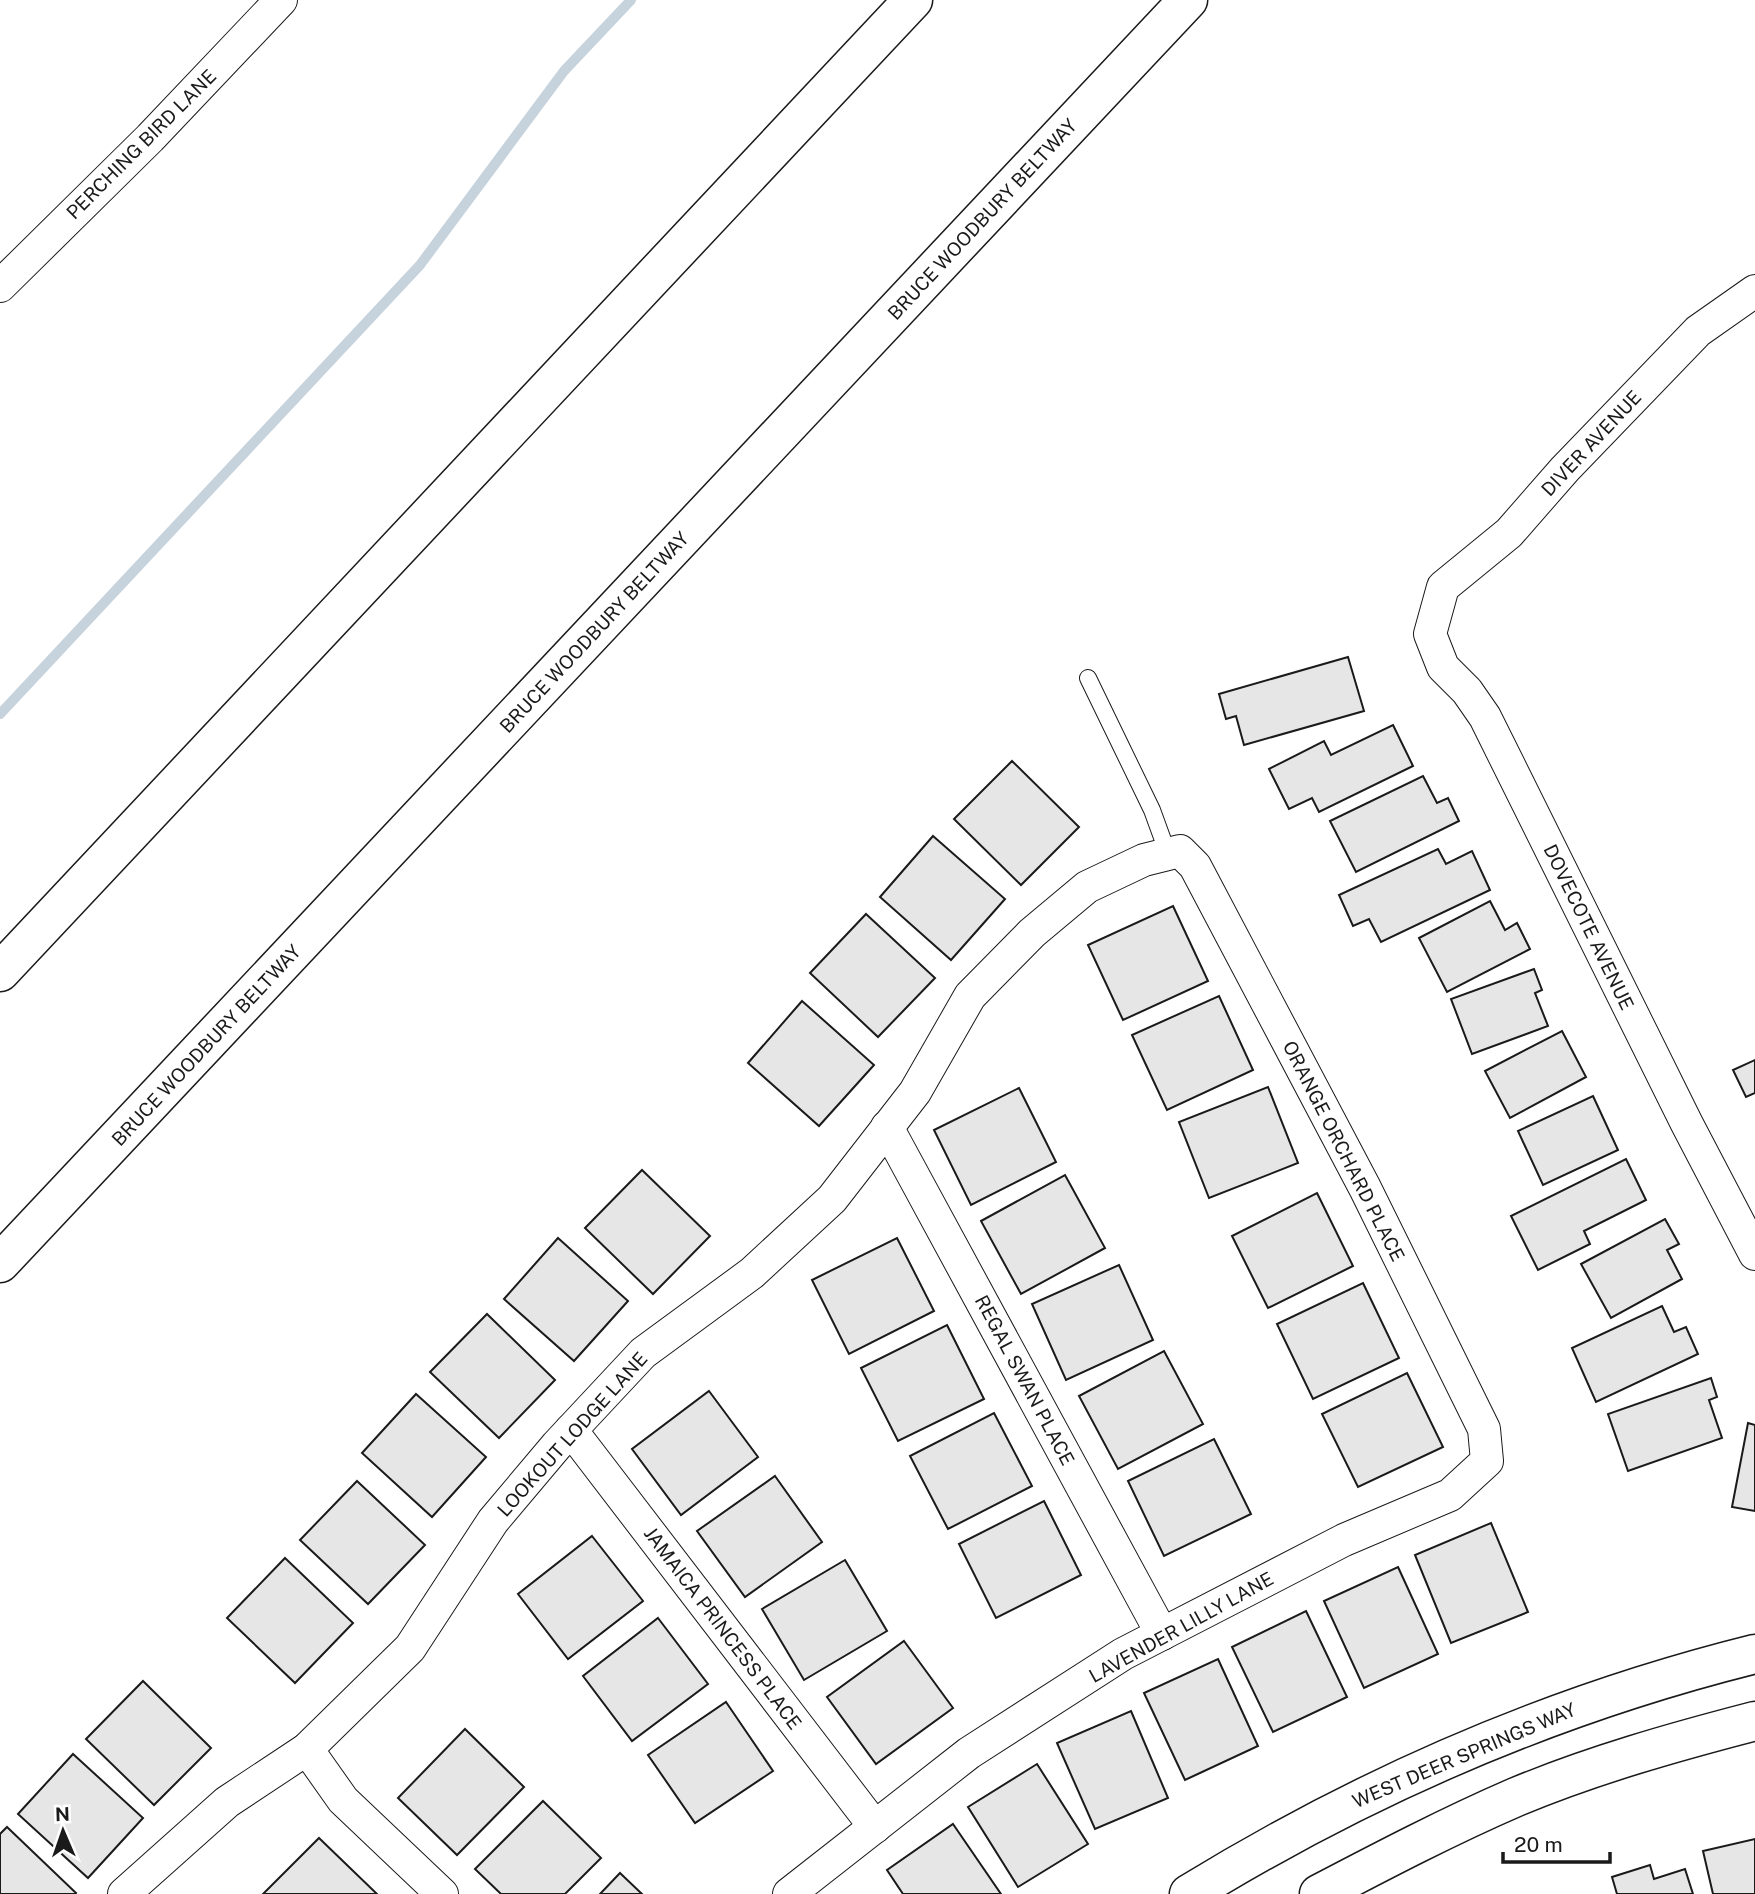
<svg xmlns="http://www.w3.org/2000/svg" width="1755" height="1894" viewBox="0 0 1755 1894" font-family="'Public Sans',sans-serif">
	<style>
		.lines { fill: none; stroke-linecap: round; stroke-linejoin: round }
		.stream { stroke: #c6d2dc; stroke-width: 10 }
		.building { fill: #e6e6e6; stroke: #1a1a1a; stroke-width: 2 }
		.service-casing { stroke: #1a1a1a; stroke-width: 18 }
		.minor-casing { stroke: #1a1a1a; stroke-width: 34 }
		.secondary-casing { stroke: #1a1a1a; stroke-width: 41 }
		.motorway-casing { stroke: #1a1a1a; stroke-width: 41 }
		.service { stroke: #fff; stroke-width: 16 }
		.minor { stroke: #fff; stroke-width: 32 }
		.secondary { stroke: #fff; stroke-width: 38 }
		.motorway { stroke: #fff; stroke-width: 38 }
		.labels { text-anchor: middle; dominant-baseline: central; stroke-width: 5; stroke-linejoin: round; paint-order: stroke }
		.street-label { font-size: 19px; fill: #1a1a1a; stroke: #fff }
	</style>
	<rect width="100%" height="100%" fill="#fff"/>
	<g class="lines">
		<path class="stream" d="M 0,714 L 420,265 L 564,71 L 631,0"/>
	</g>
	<g class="building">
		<path d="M 1348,657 L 1364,711 L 1244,745 L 1236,716 L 1226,719 L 1219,694 Z"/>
		<path d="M 1393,725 L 1413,766 L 1319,812 L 1312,798 L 1289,809 L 1269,769 L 1324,741 L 1331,755 Z"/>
		<path d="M 1012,761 L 1079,827 L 1021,885 L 954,819 Z"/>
		<path d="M 1423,776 L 1437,803 L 1448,798 L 1459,821 L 1356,872 L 1330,821 Z"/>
		<path d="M 933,836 L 1005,899 L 951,960 L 880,897 Z"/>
		<path d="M 1438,849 L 1446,864 L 1472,851 L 1490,890 L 1381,942 L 1369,919 L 1353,926 L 1339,895 Z"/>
		<path d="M 1490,901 L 1505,930 L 1517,923 L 1530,949 L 1447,992 L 1419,938 Z"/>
		<path d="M 1173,906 L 1208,981 L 1123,1020 L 1088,945 Z"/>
		<path d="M 866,914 L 935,978 L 878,1037 L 810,973 Z"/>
		<path d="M 1534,969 L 1542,990 L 1535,993 L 1548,1026 L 1472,1054 L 1451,999 Z"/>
		<path d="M 1219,996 L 1253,1070 L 1167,1110 L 1132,1035 Z"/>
		<path d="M 802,1001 L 874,1065 L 819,1126 L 748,1063 Z"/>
		<path d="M 1562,1031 L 1586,1077 L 1510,1118 L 1485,1071 Z"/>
		<path d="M 1755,1060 L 1755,1093 L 1746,1097 L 1733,1070 Z"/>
		<path d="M 1268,1087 L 1298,1163 L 1209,1198 L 1179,1122 Z"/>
		<path d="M 1019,1088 L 1056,1162 L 971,1205 L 934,1130 Z"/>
		<path d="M 1593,1096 L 1618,1150 L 1543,1185 L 1518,1131 Z"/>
		<path d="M 1626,1159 L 1646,1200 L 1584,1231 L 1590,1244 L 1538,1270 L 1511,1216 Z"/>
		<path d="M 642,1170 L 710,1236 L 653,1294 L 585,1228 Z"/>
		<path d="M 1065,1175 L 1105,1248 L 1021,1294 L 981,1221 Z"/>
		<path d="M 1317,1193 L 1353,1266 L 1268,1308 L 1232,1236 Z"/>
		<path d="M 1665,1219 L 1679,1244 L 1667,1250 L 1682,1279 L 1611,1318 L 1581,1264 Z"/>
		<path d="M 558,1238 L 628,1301 L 574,1361 L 504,1299 Z"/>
		<path d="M 897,1238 L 934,1311 L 849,1354 L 812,1280 Z"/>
		<path d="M 1119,1265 L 1153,1340 L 1066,1380 L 1032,1304 Z"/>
		<path d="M 1363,1283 L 1399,1358 L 1313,1399 L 1277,1324 Z"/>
		<path d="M 1662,1306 L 1674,1332 L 1686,1327 L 1698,1354 L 1596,1402 L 1572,1348 Z"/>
		<path d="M 487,1314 L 555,1380 L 499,1438 L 430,1372 Z"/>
		<path d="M 947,1325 L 984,1399 L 898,1441 L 861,1368 Z"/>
		<path d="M 1164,1351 L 1203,1424 L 1118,1469 L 1079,1396 Z"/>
		<path d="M 1407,1373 L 1443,1447 L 1358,1487 L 1322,1414 Z"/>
		<path d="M 1711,1378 L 1717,1397 L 1709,1400 L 1722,1438 L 1628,1471 L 1608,1414 Z"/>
		<path d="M 709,1391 L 758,1457 L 681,1515 L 632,1449 Z"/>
		<path d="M 416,1394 L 486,1457 L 432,1517 L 362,1453 Z"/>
		<path d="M 994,1413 L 1032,1486 L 948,1529 L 910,1456 Z"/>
		<path d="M 1748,1423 L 1755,1425 L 1755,1511 L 1732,1507 Z"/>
		<path d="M 1214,1439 L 1251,1514 L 1164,1556 L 1128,1481 Z"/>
		<path d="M 775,1476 L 822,1542 L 745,1597 L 697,1531 Z"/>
		<path d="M 357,1481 L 425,1545 L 368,1604 L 300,1540 Z"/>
		<path d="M 1044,1501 L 1081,1575 L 996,1618 L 959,1544 Z"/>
		<path d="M 1491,1523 L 1528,1612 L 1451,1643 L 1415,1555 Z"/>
		<path d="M 592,1536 L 643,1601 L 568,1659 L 518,1594 Z"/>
		<path d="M 285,1558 L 353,1623 L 295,1683 L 227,1618 Z"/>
		<path d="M 845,1560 L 887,1631 L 804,1680 L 762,1609 Z"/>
		<path d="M 1398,1567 L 1438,1654 L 1364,1688 L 1324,1601 Z"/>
		<path d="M 1306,1611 L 1347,1697 L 1273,1732 L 1232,1647 Z"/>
		<path d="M 658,1618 L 708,1684 L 632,1741 L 583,1676 Z"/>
		<path d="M 904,1641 L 953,1708 L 876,1764 L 827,1697 Z"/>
		<path d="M 1218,1659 L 1258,1746 L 1185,1780 L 1144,1693 Z"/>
		<path d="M 143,1681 L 211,1748 L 154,1805 L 86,1739 Z"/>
		<path d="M 726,1702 L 773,1771 L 695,1823 L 648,1755 Z"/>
		<path d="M 1131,1711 L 1168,1798 L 1095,1829 L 1057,1743 Z"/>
		<path d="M 465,1729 L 524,1787 L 457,1855 L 398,1798 Z"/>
		<path d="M 73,1754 L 143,1818 L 88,1878 L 18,1814 Z"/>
		<path d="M 1037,1764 L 1088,1844 L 1018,1887 L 968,1807 Z"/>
		<path d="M 543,1801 L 601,1858 L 565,1894 L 501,1894 L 475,1869 Z"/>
		<path d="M 953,1824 L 1001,1894 L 903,1894 L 887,1870 Z"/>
		<path d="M 7,1827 L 76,1893 L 75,1894 L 0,1894 L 0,1834 Z"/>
		<path d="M 319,1838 L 377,1894 L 263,1894 Z"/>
		<path d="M 1755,1839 L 1755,1894 L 1713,1894 L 1703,1851 Z"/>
		<path d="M 1650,1865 L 1654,1879 L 1685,1869 L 1693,1894 L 1617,1894 L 1612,1877 Z"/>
		<path d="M 620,1873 L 642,1894 L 600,1894 Z"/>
	</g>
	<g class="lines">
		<defs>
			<path id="service" d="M 1088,678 L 1152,810 L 1168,854"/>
			<g id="minor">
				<path d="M 0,286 L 150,138 L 281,0"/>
				<path d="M 1755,291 L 1698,331 L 1565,469 L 1509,533 L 1443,587 L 1430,634 L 1443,667 L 1467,691 L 1485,717 L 1687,1124 L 1755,1254"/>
				<path d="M 887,1127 L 1162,1634"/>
				<path d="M 571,1430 L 875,1827"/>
				<path d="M 307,1749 L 343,1800 L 442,1894"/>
				<path d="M 124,1894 L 227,1802 L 307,1749 L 410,1648 L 493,1521 L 557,1445 L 643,1353 L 752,1273 L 832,1199 L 915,1092 L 970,996 L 1032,933 L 1087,887 L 1144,860 L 1180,851 L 1195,866 L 1365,1188 L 1484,1429 L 1487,1461 L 1450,1495 L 1344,1540 L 1123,1654 L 969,1753 L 789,1894"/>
			</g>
			<g id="secondary">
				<path d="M 1189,1894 C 1365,1786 1554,1704 1755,1654"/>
				<path d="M 1319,1894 C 1384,1860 1449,1826 1516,1797 C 1593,1765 1674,1742 1755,1721"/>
			</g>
			<g id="motorway">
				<path d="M 0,972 L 913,0"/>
				<path d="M 0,1263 L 1188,0"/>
			</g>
		</defs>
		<use href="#service" class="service-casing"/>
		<use href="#minor" class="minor-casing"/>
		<use href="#secondary" class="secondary-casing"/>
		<use href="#motorway" class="motorway-casing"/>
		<use href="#service" class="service"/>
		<use href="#minor" class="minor"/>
		<use href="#secondary" class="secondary"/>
		<use href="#motorway" class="motorway"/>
	</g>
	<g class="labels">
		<g class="street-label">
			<text transform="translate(141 144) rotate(-45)">PERCHING BIRD LANE</text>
			<text transform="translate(982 219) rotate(-47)">BRUCE WOODBURY BELTWAY</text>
			<text transform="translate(1591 443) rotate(-47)">DIVER AVENUE</text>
			<text transform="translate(594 632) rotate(-47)">BRUCE WOODBURY BELTWAY</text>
			<text transform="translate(1589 927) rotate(64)">DOVECOTE AVENUE</text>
			<text transform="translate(206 1045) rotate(-47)">BRUCE WOODBURY BELTWAY</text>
			<text transform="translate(1344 1151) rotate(63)">ORANGE ORCHARD PLACE</text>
			<text transform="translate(1025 1380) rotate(62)">REGAL SWAN PLACE</text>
			<text transform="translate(572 1434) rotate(-48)">LOOKOUT LODGE LANE</text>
			<text transform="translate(1181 1627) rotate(-29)">LAVENDER LILLY LANE</text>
			<text transform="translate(723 1628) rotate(53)">JAMAICA PRINCESS PLACE</text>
			<text transform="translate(1464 1755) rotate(-23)">WEST DEER SPRINGS WAY</text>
		</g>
	</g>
	<g transform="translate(63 1831) rotate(358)" stroke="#ffffff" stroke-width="5" paint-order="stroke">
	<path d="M0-5L12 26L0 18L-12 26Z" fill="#1a1a1a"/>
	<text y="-10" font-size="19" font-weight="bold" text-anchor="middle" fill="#1a1a1a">N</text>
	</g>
	<path d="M1503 1852v10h107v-10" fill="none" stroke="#1a1a1a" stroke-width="3.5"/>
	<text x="1514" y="1852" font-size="21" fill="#1a1a1a" stroke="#ffffff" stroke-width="5" paint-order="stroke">20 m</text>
</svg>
